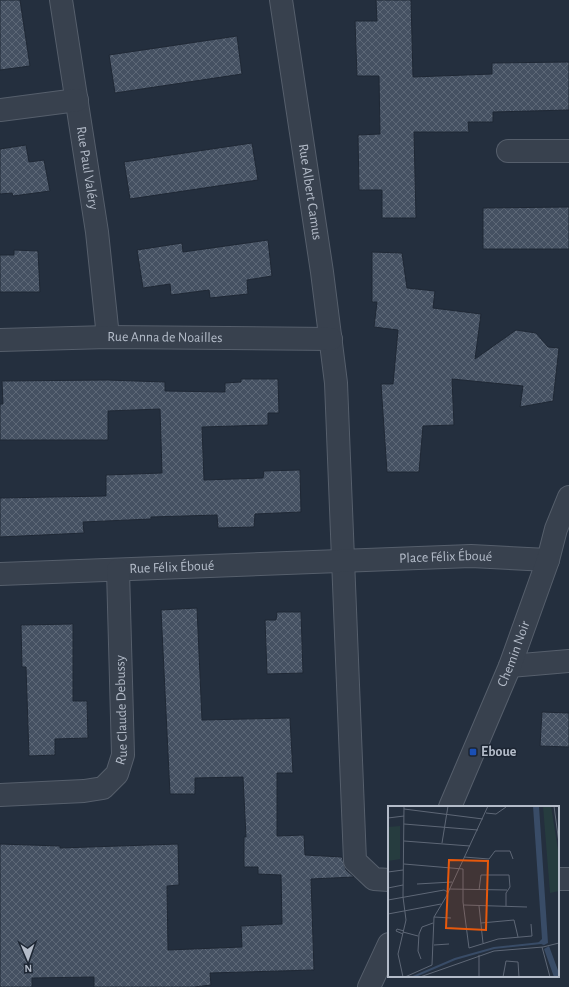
<svg xmlns="http://www.w3.org/2000/svg" width="569" height="987" viewBox="0 0 569 987" font-family="'Alegreya Sans',sans-serif">
	<style>
		.building { fill: url(#building-cross-hatch); stroke: #1f2835 }
		.lines { fill: none; stroke-linecap: round; stroke-linejoin: round }
		.minor-casing { stroke: #565f6c; stroke-width: 24 }
		.minor { stroke: #38414e; stroke-width: 22 }
		.transit-dot { fill: #1a4fb4; stroke: #1d2633; stroke-width: 1.5 }
		.labels { text-anchor: middle; dominant-baseline: central; stroke-width: 3; stroke-linejoin: round; paint-order: stroke }
		.street-label { font-size: 14px; fill: #b4bcc9; stroke: #1d2633 }
		.poi-label { font-size: 14px; font-weight: bold; fill: #b4bcc9; stroke: #1d2633; text-anchor: start }
		.inset-river { fill: none; stroke: #394c67; stroke-width: 2 }
		.inset-road { fill: none; stroke: #5e6776; stroke-width: 1 }
		.view { fill: #e8590c; fill-opacity: 0.15; stroke: #e8590c; stroke-width: 2 }
		.inset-edge { fill: none; stroke: #b4bcc9; stroke-width: 2 }
	</style>
	<defs>
		<pattern id="building-cross-hatch" width="8" height="8" patternUnits="userSpaceOnUse"><rect width="8" height="8" fill="#455162"/><path d="M0 0l8 8M0 8l8-8" fill="none" stroke="#5d6877"/></pattern>
	</defs>
	<rect width="100%" height="100%" fill="#242f3e"/>
	<g class="building">
		<path d="M 0,0 L 20,0 L 30,66 L 0,70 Z"/>
		<path d="M 376,0 L 411,0 L 413,77 L 492,74 L 492,63 L 569,62 L 569,110 L 493,112 L 493,122 L 468,122 L 469,132 L 414,132 L 416,218 L 382,218 L 382,190 L 359,190 L 358,135 L 380,134 L 379,76 L 357,76 L 355,21 L 377,21 Z"/>
		<path d="M 237,36 L 242,74 L 115,93 L 109,55 Z"/>
		<path d="M 252,143 L 258,180 L 130,199 L 124,162 Z"/>
		<path d="M 26,145 L 29,162 L 44,160 L 50,191 L 13,196 L 12,193 L 0,194 L 0,149 Z"/>
		<path d="M 569,207 L 569,249 L 483,249 L 483,208 Z"/>
		<path d="M 268,240 L 272,276 L 247,280 L 248,294 L 210,298 L 209,290 L 171,295 L 170,284 L 143,288 L 137,250 L 182,243 L 183,252 Z"/>
		<path d="M 14,250 L 38,251 L 40,292 L 0,292 L 0,255 L 14,255 Z"/>
		<path d="M 372,252 L 402,253 L 407,288 L 435,291 L 433,308 L 481,314 L 475,359 L 516,330 L 536,333 L 548,347 L 559,348 L 553,401 L 520,407 L 523,386 L 452,379 L 454,425 L 423,426 L 419,472 L 387,472 L 381,384 L 393,384 L 398,330 L 374,327 L 377,302 L 372,302 Z"/>
		<path d="M 241,379 L 278,379 L 279,413 L 268,413 L 268,425 L 202,427 L 204,480 L 263,478 L 264,471 L 300,470 L 301,512 L 255,514 L 254,527 L 218,528 L 217,515 L 151,517 L 151,519 L 83,522 L 84,533 L 0,537 L 0,498 L 106,496 L 106,475 L 162,473 L 160,409 L 108,411 L 108,440 L 0,440 L 0,404 L 3,404 L 2,381 L 107,380 L 165,382 L 165,391 L 225,392 L 225,383 L 241,382 Z"/>
		<path d="M 197,608 L 202,720 L 290,718 L 293,773 L 277,773 L 277,836 L 304,835 L 305,855 L 342,857 L 346,870 L 354,877 L 311,879 L 314,970 L 210,973 L 211,985 L 194,987 L 94,987 L 94,977 L 32,978 L 32,987 L 0,987 L 0,844 L 60,846 L 60,848 L 178,844 L 179,885 L 167,886 L 168,950 L 242,947 L 241,926 L 282,924 L 281,875 L 258,874 L 258,867 L 244,867 L 244,837 L 246,837 L 243,777 L 195,778 L 195,794 L 170,794 L 161,610 Z"/>
		<path d="M 277,612 L 301,612 L 303,673 L 267,674 L 265,620 L 276,620 Z"/>
		<path d="M 73,624 L 73,701 L 87,701 L 88,738 L 55,739 L 55,755 L 29,756 L 26,667 L 22,667 L 21,625 Z"/>
		<path d="M 542,712 L 569,713 L 569,747 L 540,746 Z"/>
	</g>
	<g class="lines">
		<defs>
			<g id="minor">
				<path id="s1" d="M 61,0 L 97,232 L 108,337"/>
				<path id="s2" d="M 281,0 L 322,272 L 336,383 L 355,861 L 374,879 L 389,880"/>
				<path d="M 0,110 L 77,100"/>
				<path d="M 508,151 L 569,151"/>
				<path id="s3" d="M 0,340 L 108,337 L 331,339"/>
				<path id="s4" d="M 0,574 L 471,556 L 548,560"/>
				<path d="M 510,666 L 569,661"/>
				<path id="s5" d="M 0,795 L 84,791 L 103,788 L 117,774 L 123,755 L 118,570"/>
				<path id="s6" d="M 450,807 L 510,666 L 548,560 L 556,529 L 569,497"/>
				<path d="M 558,879 L 569,879"/>
				<path d="M 369,987 L 389,944"/>
			</g>
		</defs>
		<use href="#minor" class="minor-casing"/>
		<use href="#minor" class="minor"/>
	</g>
	<rect class="transit-dot" x="469" y="748" width="8" height="8" rx="2"/>
	<g class="labels">
		<g class="street-label">
			<text stroke="none"><textPath href="#s1" startOffset="170">Rue Paul Valéry</textPath></text>
			<text stroke="none"><textPath href="#s2" startOffset="194">Rue Albert Camus</textPath></text>
			<text stroke="none"><textPath href="#s3" startOffset="165">Rue Anna de Noailles</textPath></text>
			<text stroke="none"><textPath href="#s4" startOffset="446">Place Félix Éboué</textPath></text>
			<text stroke="none"><textPath href="#s4" startOffset="172">Rue Félix Éboué</textPath></text>
			<text stroke="none"><textPath href="#s6" startOffset="166">Chemin Noir</textPath></text>
			<text stroke="none"><textPath href="#s5" startOffset="188">Rue Claude Debussy</textPath></text>
		</g>
		<g class="poi-label">
			<text x="481" y="752">Eboue</text>
		</g>
	</g>
	<g transform="translate(388 806)">
		<rect width="171" height="171" fill="#242f3e"/>
		<path d="M 155,0 L 163,0 L 171,50 L 171,85 L 162,87 Z" fill="#263c3f"/>
		<path d="M 12,20 L 12,53 L 0,55 L 0,21 Z" fill="#263c3f"/>
		<path d="M 145,0 L 151,0 L 160,137 L 156,139 L 150,137 L 154,133 ZM 161,140 L 171,167 L 171,171 L 166,171 L 156,143 Z" fill="#394c67"/>
		<path class="inset-river" d="M 25,171 L 67,153 L 106,142 L 153,137"/>
		<path class="inset-road" d="M 166,0 L 171,37M 16,3 L 95,13M 98,7 L 108,8 L 118,1M 0,12 L 16,10M 16,18 L 90,24M 16,35 L 82,40M 54,37 L 60,0M 76,51 L 101,53 L 107,45 L 122,45 L 125,53M 16,58 L 75,63 L 75,96 L 81,142 L 110,133 L 144,130 L 143,118M 0,66 L 15,64M 29,78 L 64,76M 0,82 L 15,79M 61,83 L 119,84M 91,84 L 93,69 L 121,69 L 122,81 L 118,87 L 118,100M 0,94 L 56,84 L 60,86M 76,99 L 139,101M 91,100 L 95,137M 0,108 L 53,98M 46,111 L 63,112M 93,117 L 126,114 L 130,131M 15,126 L 30,130M 15,128 L 8,125 L 9,123 L 16,125M 46,139 L 61,138M 154,141 L 162,171M 91,149 L 91,171M 33,153 L 30,145 L 31,128 L 34,121 L 45,117M 44,159 L 46,111 L 58,91 L 100,0M 15,171 L 10,148 L 18,114 L 15,91 L 16,0M 17,171 L 44,159M 32,171 L 106,145 L 155,141 L 171,137M 115,171 L 118,155 L 130,156 L 131,171"/>
		<path class="view" d="M 61,54 L 100,55 L 98,124 L 58,122 Z"/>
		<rect width="171" height="171" class="inset-edge"/>
	</g>
	<g transform="translate(28 959) rotate(178)" stroke="#1d2633" stroke-width="3" paint-order="stroke">
	<path d="M0-3L7 15L0 10L-7 15Z" fill="#b4bcc9"/>
	<text y="-6" font-size="11" font-weight="bold" text-anchor="middle" fill="#b4bcc9">N</text>
	</g>
</svg>
